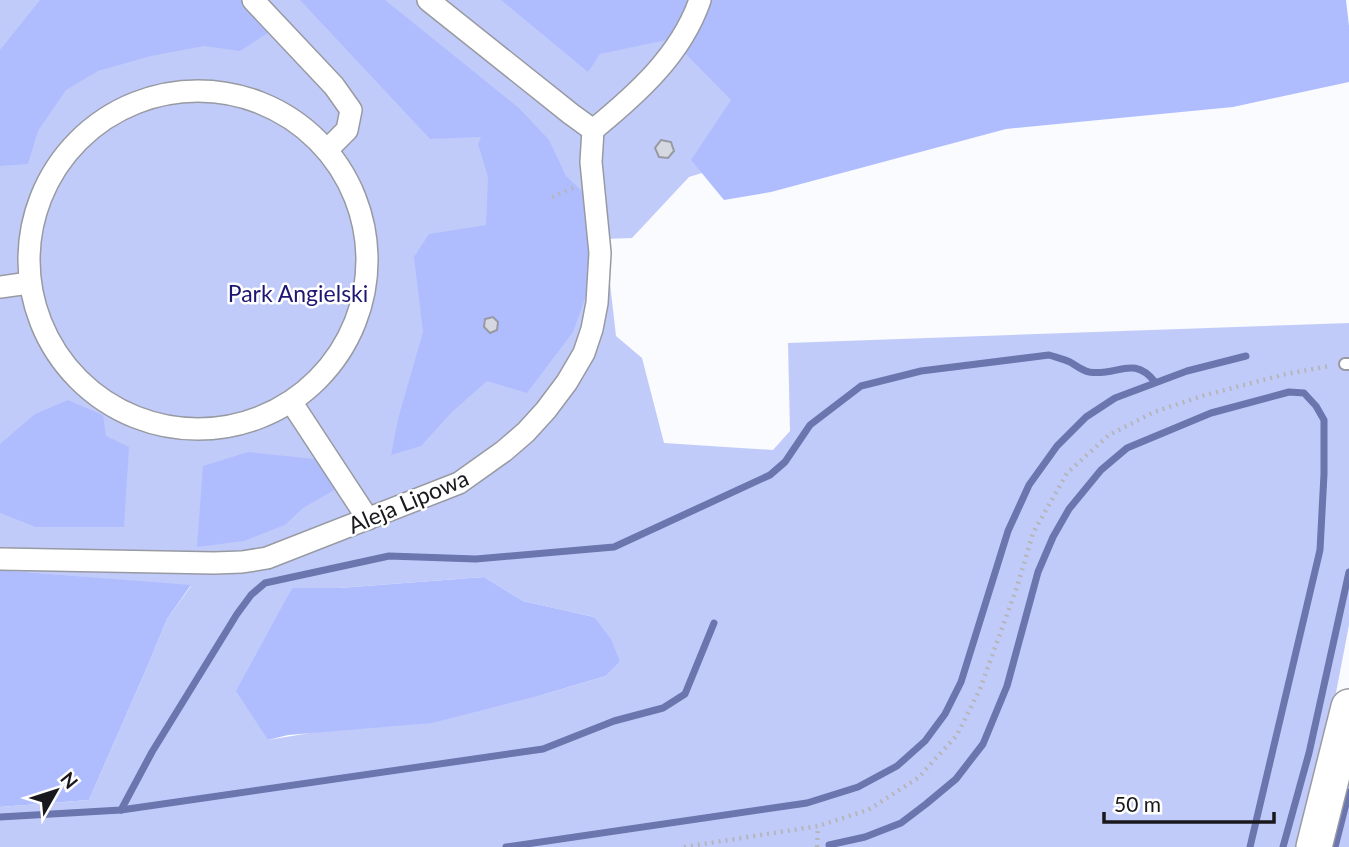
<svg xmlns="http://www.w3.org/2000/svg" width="1349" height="847" viewBox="0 0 1349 847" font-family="Lato,sans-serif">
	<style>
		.green { fill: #c1cbfa; fill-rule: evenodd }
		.forest { fill: #afbdff }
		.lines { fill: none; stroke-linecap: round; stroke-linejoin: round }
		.stream { stroke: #6b75ae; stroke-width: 7 }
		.building { fill: #d6d8e1; stroke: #9799a2; stroke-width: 2 }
		.lane-casing { stroke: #989aa2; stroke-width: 14 }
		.street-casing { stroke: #989aa2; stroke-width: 24 }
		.primary-casing { stroke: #989aa2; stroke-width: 38 }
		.path { stroke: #b5b6ba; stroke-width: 4.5; stroke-dasharray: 2 5; stroke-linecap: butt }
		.lane { stroke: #fff; stroke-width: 10 }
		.street { stroke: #fff; stroke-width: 21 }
		.primary { stroke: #fff; stroke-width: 35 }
		.labels { text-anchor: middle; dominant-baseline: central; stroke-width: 5; stroke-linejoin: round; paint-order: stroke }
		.park-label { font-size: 23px; fill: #1d1672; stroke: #fff }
		.street-label { font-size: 23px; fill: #19191d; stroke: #fff }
	</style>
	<rect width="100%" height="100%" fill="#fafbff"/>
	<g class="green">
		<path d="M 0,0 L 1001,0 L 702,173 L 689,177 L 632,238 L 605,239 L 616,336 L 642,358 L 664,443 L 773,450 L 790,431 L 788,343 L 1349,323 L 1349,625 L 1330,724 L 1297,847 L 0,847 L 0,807 L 89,800 L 148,665 L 167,619 L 191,586 L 0,570 ZM 484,577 L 523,601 L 594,617 L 620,662 L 606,676 L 545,694 L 268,740 L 271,630 L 292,588 L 339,588 Z"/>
		<path d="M 1349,771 L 1349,847 L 1332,847 Z"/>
	</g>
	<g class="forest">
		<path d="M 40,0 L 243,0 L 271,31 L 240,51 L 204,46 L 151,56 L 98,71 L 66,90 L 38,131 L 28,164 L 0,166 L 0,50 Z"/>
		<path d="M 300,0 L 385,0 L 519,108 L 549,140 L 566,176 L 583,192 L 587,218 L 591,263 L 587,293 L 573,332 L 527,393 L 487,381 L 452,412 L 421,446 L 391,455 L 398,419 L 423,332 L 414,257 L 429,234 L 486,225 L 488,177 L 478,144 L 481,137 L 430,139 Z"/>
		<path d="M 501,0 L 1346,0 L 1349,26 L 1349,82 L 1233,107 L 1006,129 L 771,192 L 724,200 L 691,160 L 731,100 L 671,39 L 600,54 L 588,72 Z"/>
		<path d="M 68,400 L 103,415 L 106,436 L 129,447 L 124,527 L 36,527 L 0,513 L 0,444 L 35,414 Z"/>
		<path d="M 248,452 L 315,459 L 336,489 L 303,508 L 285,525 L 244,541 L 197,547 L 203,466 Z"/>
		<path d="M 0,570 L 191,585 L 167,619 L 148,665 L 89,800 L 0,807 Z"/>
		<path d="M 484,577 L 523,601 L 594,617 L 611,639 L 620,662 L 606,676 L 545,694 L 432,723 L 288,735 L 268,740 L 236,691 L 292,588 L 339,588 Z"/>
	</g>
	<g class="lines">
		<g class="stream">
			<path d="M 121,810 L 152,752 L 237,614 L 251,595 L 265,583 L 389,556 L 476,559 L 614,547 L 770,475 L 785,462 L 810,425 L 861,386 L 921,371 L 1049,355 C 1055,357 1063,359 1070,362 C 1077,366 1081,370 1089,372 C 1117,377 1133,354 1155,382"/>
			<path d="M 0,817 L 121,810 L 543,749 L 614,721 L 663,708 L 685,694 L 714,623"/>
			<path d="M 829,845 L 865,837 L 901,823 L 926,804 L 956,779 L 983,744 L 1007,686 L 1038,572 L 1053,537 L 1069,509 L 1101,470 L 1127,448 L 1211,413 L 1289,392 L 1304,393 L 1316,406 L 1324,420 L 1324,474 L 1320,550 L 1250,847"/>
			<path d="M 506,847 L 807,803 L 858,787 L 897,766 L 925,741 L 945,714 L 961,682 L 1008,531 L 1029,485 L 1057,446 L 1086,417 L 1115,398 L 1187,371 L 1246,356"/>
			<path d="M 1283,847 L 1309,753 L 1349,572"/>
			<path d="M 1335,847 L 1349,792"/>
		</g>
	</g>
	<g class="building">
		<path d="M 661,140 L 671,142 L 674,151 L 668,158 L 659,157 L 655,148 Z"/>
		<path d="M 493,317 L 498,322 L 497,330 L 490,333 L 484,327 L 485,319 Z"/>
	</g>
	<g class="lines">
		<defs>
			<path id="lane" d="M 1345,364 L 1349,364"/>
			<g id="street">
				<path d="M 253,0 L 334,86 L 351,110 L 347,130 L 328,149"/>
				<circle cx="198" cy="260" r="169"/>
				<path d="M 593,130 C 637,94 681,55 700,0"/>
				<path d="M 0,287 L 29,283"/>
				<path d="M 292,403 L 368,519"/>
				<path d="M 0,559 L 214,563 L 242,562 L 267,558 L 459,483 L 504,451 L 526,432 L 546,410 L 567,382 L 584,353 L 592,329 L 597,303 L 600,253 L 591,162 L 593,130 L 571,114 L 428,0"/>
			</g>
			<path id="primary" d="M 1314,847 L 1349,707"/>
		</defs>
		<use href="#lane" class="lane-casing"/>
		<use href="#street" class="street-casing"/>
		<use href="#primary" class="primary-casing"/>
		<g class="path">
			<path d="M 552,197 L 573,188"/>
			<path d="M 684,847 L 818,826 L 868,810 L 918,778 L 957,735 L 980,689 L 1017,587 L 1033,533 L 1067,473 L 1109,435 L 1154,412 L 1202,396 L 1286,374 L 1330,366"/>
			<path d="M 817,847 L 818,826"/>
		</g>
		<use href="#lane" class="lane"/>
		<use href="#street" class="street"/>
		<use href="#primary" class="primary"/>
	</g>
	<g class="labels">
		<g class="park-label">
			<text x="298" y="293">Park Angielski</text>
		</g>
		<g class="street-label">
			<text transform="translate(408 501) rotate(-23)">Aleja Lipowa</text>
		</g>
	</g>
	<g transform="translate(56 791) rotate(51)" stroke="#ffffff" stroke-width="5" paint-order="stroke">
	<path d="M0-5L12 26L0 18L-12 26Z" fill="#19191d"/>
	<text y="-10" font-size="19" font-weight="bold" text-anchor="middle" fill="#19191d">N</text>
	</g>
	<path d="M1104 812v10h170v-10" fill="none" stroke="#19191d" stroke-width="3.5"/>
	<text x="1114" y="812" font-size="21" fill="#19191d" stroke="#ffffff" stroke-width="5" paint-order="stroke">50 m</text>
</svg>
